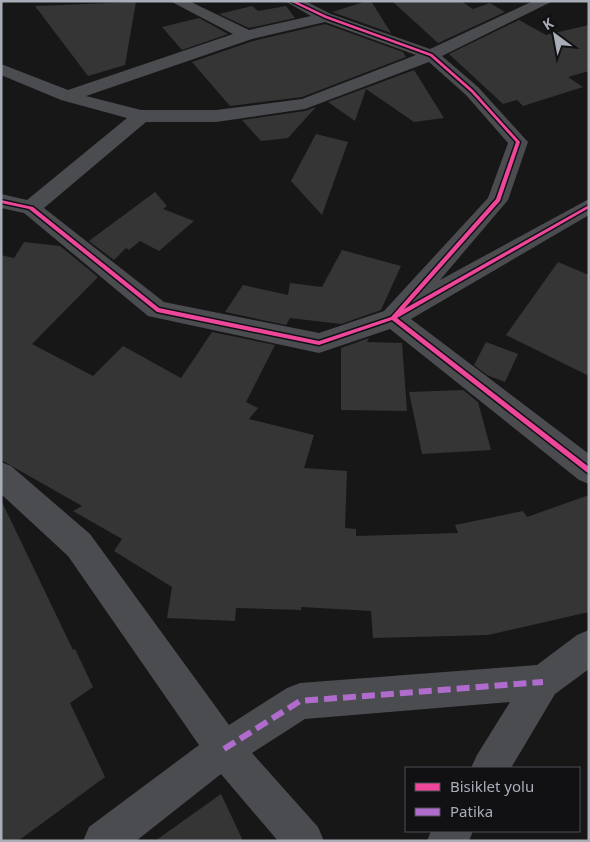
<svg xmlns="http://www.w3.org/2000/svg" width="590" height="842" viewBox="0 0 590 842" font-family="'Noto Sans',sans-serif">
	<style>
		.building { fill: #353536 }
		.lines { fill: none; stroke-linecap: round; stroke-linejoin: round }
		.minor { fill: #4b4c50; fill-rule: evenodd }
		.quiet { stroke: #b06ccc; stroke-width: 6; stroke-dasharray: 13 6; stroke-linecap: butt }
		.cycleway-casing { stroke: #111113; stroke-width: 3 }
		.cycleway { fill: #ed469a; fill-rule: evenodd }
	</style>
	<rect width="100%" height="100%" fill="#171717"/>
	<g class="building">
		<path d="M 367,1 L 371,1 L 391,33 L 332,12 Z"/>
		<path d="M 392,1 L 461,1 L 473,9 L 490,3 L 505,12 L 438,43 Z"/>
		<path d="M 136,2 L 125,65 L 88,76 L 35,6 Z"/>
		<path d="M 252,6 L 258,11 L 286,6 L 295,18 L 249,28 L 219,14 Z"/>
		<path d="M 199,18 L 228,34 L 182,50 L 162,27 Z"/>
		<path d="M 519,20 L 546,35 L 589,25 L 589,71 L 568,77 L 583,87 L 523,106 L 517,100 L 503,104 L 449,54 Z"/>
		<path d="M 325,24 L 403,52 L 406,57 L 302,97 L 230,106 L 192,62 L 253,41 Z"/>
		<path d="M 414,70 L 444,118 L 414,122 L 366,89 L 355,121 L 328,102 Z"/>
		<path d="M 316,107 L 288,138 L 261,141 L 242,120 L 305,111 Z"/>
		<path d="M 316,134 L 348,142 L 322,215 L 291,181 Z"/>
		<path d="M 155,192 L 167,206 L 163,209 L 194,221 L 159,251 L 140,241 L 129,250 L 126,248 L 114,260 L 89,241 Z"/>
		<path d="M 24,242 L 60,246 L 98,277 L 32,344 L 93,376 L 123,346 L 181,378 L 212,332 L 275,345 L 246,402 L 258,408 L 249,419 L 314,435 L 304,468 L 347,471 L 345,528 L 356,529 L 356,536 L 458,533 L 455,525 L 523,511 L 527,517 L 589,495 L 589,612 L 488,635 L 373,638 L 371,611 L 301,607 L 301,610 L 236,608 L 235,621 L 167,618 L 172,587 L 114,551 L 122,539 L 73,511 L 82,506 L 1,460 L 1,255 L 14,258 Z"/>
		<path d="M 342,250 L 401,266 L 381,310 L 341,324 L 290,318 L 286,325 L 225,312 L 243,285 L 288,295 L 290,283 L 322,287 Z"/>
		<path d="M 558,262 L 589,275 L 589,376 L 506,335 Z"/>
		<path d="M 369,338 L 367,342 L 402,343 L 407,411 L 341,410 L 341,348 Z"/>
		<path d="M 486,342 L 518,354 L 505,382 L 487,375 L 474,365 Z"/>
		<path d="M 463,390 L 478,402 L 491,450 L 422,454 L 409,392 Z"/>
		<path d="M 1,500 L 73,650 L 75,649 L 93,687 L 70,703 L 105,777 L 18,841 L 1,841 Z"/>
		<path d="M 221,794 L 243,841 L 155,841 Z"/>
	</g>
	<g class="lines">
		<g class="minor">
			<path d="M 170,1 L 189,1 L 249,30 L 311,16 L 285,1 L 305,1 L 331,14 L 430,49 L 533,1 L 553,1 L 442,56 L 478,87 L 528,142 L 508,200 L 440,280 L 589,199 L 589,215 L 411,319 L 589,454 L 589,484 L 579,480 L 390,329 L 319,353 L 148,316 L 24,213 L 1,208 L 1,194 L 27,200 L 127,118 L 61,100 L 1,75 L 1,64 L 68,90 L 233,34 ZM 325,22 L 416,55 L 302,99 L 216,110 L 141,110 L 86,96 L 252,39 ZM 429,62 L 466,95 L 508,143 L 488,198 L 384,311 L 319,333 L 164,302 L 44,208 L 146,122 L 216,122 L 305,109 Z"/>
			<path d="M 1,462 L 11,466 L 90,534 L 229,725 L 287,688 L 300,683 L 537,665 L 577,635 L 589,630 L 589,669 L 555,694 L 511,768 L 471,768 L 477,755 L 510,702 L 305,719 L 252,753 L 318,827 L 324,841 L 278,841 L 221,774 L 136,841 L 83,841 L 89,827 L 199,745 L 68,556 L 1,494 Z"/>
			<path d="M 431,831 L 473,831 L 469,841 L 427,841 Z"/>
		</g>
		<path class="quiet" d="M 224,749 L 300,701 L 543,682"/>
		<defs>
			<path id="cycleway" d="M 290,1 L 295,1 L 327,16 L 432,54 L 473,90 L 520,142 L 500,201 L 404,309 L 589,205 L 589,208 L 397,318 L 589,467 L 589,474 L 392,320 L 319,345 L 157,312 L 29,209 L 1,203 L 1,200 L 33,207 L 159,308 L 319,341 L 391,317 L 496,199 L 516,142 L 471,92 L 430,56 L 325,18 Z"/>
		</defs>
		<use href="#cycleway" class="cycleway-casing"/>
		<use href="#cycleway" class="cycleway"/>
	</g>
	<rect width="590" height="842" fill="none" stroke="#a8adb8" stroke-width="5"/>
	<rect x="405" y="767" width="175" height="65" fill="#111113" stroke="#4d4f55"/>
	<rect x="415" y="783" width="25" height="8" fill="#ed469a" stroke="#4d4f55"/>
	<text x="450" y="792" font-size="15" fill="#a8adb8">Bisiklet yolu</text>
	<rect x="415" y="808" width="25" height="8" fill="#b06ccc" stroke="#4d4f55"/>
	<text x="450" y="817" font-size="15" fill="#a8adb8">Patika</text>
	<g transform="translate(555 35) rotate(328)" stroke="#111113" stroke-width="4" paint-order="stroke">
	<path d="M0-4L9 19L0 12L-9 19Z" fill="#a8adb8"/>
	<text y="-8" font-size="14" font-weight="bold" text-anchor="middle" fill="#a8adb8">K</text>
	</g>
</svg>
